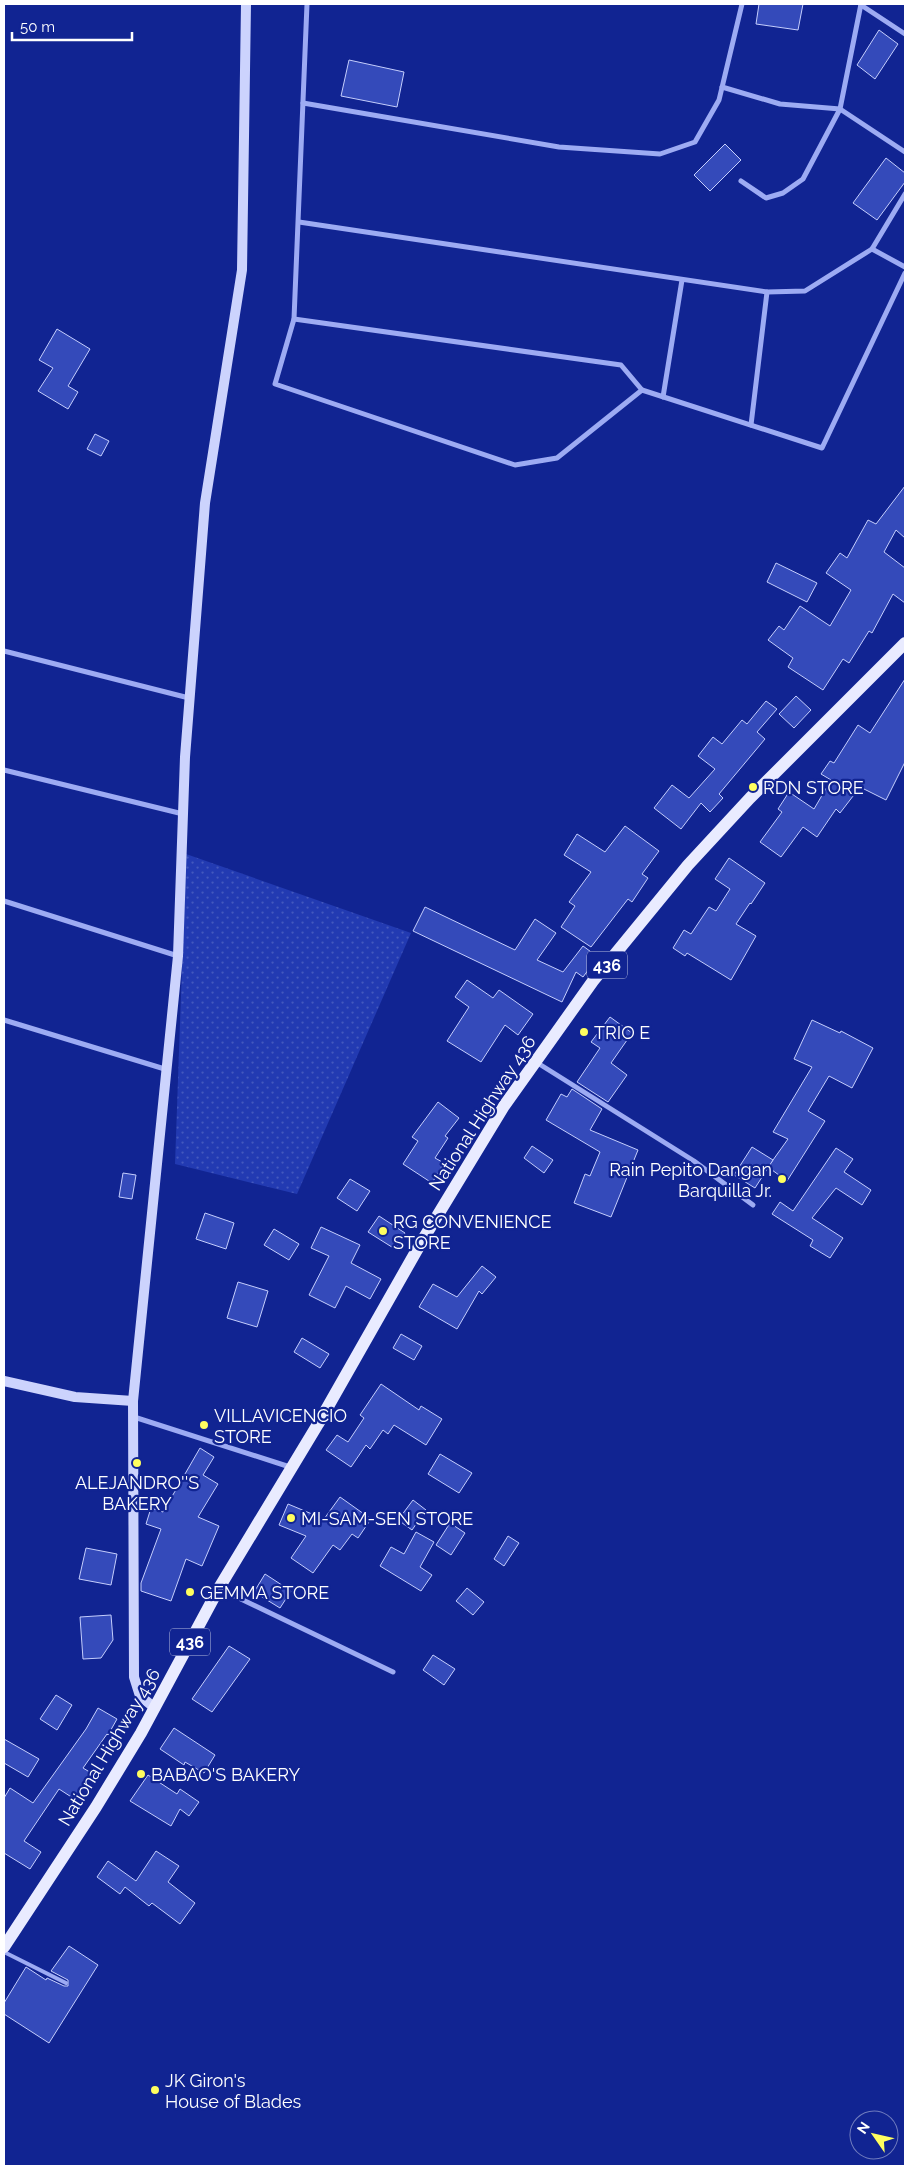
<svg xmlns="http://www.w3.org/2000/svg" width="909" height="2170" viewBox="0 0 909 2170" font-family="Raleway,sans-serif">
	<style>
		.grass { fill: url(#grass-dots) }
		.building { fill: #344aba; stroke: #c5cefd }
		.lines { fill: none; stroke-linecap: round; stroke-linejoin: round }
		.lane { stroke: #9dabf3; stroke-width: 4 }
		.street { stroke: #9dabf3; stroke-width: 5 }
		.secondary { stroke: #ccd3fd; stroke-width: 10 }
		.primary { stroke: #e9ebff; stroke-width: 12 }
		.poi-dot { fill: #fffe5f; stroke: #112492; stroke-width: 2 }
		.labels { text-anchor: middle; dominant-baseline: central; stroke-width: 4.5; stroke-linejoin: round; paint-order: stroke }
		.shield { fill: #112492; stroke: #b8bdde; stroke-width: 1 }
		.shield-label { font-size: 16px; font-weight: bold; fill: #fff }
		.poi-label { font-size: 18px; fill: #fff; stroke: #112492; text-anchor: start }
		.street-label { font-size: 18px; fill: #fff; stroke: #112492 }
	</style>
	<defs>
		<pattern id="grass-dots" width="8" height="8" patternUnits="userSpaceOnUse" patternTransform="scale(1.25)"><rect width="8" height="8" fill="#223ab2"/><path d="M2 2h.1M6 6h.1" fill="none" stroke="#4358be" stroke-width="1.8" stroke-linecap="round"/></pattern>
	</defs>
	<rect width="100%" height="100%" fill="#112492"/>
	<path class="grass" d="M 186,854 L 411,933 L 297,1194 L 175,1164 Z"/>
	<g class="building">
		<path d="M 759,4 L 803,4 L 798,30 L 756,24 Z"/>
		<path d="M 879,30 L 898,44 L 875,79 L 857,65 Z"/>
		<path d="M 349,60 L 404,72 L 397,107 L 341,96 Z"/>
		<path d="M 725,144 L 741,160 L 710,191 L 694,175 Z"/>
		<path d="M 886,158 L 905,173 L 905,182 L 877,220 L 853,203 Z"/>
		<path d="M 57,329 L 90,349 L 68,386 L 78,392 L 68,409 L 38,391 L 53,368 L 39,360 Z"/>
		<path d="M 95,434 L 109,441 L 101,456 L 87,449 Z"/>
		<path d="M 905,486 L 905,538 L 896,530 L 884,552 L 905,568 L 905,603 L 893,594 L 872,633 L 869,631 L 849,663 L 843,659 L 823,690 L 788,667 L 793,658 L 768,640 L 779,626 L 784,630 L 800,606 L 830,626 L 851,590 L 826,573 L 840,553 L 847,558 L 868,520 L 876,524 Z"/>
		<path d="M 776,563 L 817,583 L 807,602 L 767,582 Z"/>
		<path d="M 905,679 L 905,762 L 886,800 L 860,787 L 840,813 L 836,809 L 817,837 L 803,827 L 781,857 L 760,842 L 782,812 L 778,809 L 789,792 L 814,809 L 831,780 L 821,774 L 830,761 L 834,763 L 858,725 L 870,733 Z"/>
		<path d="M 796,696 L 811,710 L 794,728 L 779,714 Z"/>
		<path d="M 766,701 L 777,709 L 757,732 L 765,739 L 719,794 L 723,798 L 710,812 L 701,803 L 681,829 L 654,808 L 672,785 L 689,798 L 715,769 L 698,756 L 713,737 L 722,744 L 742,720 L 747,724 Z"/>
		<path d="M 625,826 L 659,851 L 642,874 L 648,878 L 632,902 L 628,899 L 591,947 L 561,927 L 575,906 L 569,902 L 591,872 L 564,855 L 577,834 L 605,852 Z"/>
		<path d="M 729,858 L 765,883 L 751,904 L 750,903 L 736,924 L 756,936 L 731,980 L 687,953 L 685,956 L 673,948 L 684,930 L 691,934 L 709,907 L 716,911 L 730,889 L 715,879 Z"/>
		<path d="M 425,907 L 515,950 L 535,919 L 556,933 L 537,960 L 563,972 L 583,946 L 598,957 L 583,977 L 576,972 L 562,1002 L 413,931 Z"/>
		<path d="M 467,980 L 493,998 L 499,990 L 533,1014 L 518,1035 L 505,1025 L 481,1062 L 447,1041 L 469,1007 L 455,997 Z"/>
		<path d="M 610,1017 L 632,1033 L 611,1063 L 627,1075 L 608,1102 L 577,1082 L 600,1048 L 591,1042 Z"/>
		<path d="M 812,1020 L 840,1033 L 841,1031 L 873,1048 L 852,1088 L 829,1076 L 808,1111 L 825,1121 L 787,1181 L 768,1167 L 788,1139 L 773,1132 L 812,1067 L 794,1059 Z"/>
		<path d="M 572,1089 L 602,1109 L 590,1130 L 638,1150 L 611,1217 L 574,1203 L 585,1174 L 590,1176 L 600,1152 L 546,1120 L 561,1094 L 567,1097 Z"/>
		<path d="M 438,1102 L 459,1118 L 445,1136 L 448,1138 L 435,1158 L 444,1163 L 432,1183 L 403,1164 L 418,1141 L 412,1137 Z"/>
		<path d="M 532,1146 L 553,1160 L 544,1173 L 524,1158 Z"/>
		<path d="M 752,1147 L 773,1160 L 755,1188 L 734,1175 Z"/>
		<path d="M 836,1148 L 853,1159 L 844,1172 L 871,1190 L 862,1205 L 836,1188 L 812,1218 L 843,1238 L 830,1258 L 810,1246 L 813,1240 L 772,1214 L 780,1202 L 793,1211 Z"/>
		<path d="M 123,1173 L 136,1175 L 132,1199 L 119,1197 Z"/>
		<path d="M 350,1179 L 370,1191 L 357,1211 L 337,1198 Z"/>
		<path d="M 205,1213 L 234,1223 L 226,1249 L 196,1239 Z"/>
		<path d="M 379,1216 L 405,1233 L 395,1249 L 368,1232 Z"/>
		<path d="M 321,1227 L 360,1245 L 351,1263 L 381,1279 L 370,1299 L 346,1286 L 335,1308 L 309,1295 L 329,1256 L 311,1248 Z"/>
		<path d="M 274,1229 L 299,1244 L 289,1260 L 264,1245 Z"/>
		<path d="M 482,1266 L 496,1277 L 482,1294 L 479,1291 L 457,1329 L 419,1307 L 433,1284 L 457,1297 Z"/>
		<path d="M 238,1282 L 268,1291 L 257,1327 L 227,1318 Z"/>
		<path d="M 401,1334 L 422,1346 L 414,1360 L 393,1348 Z"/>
		<path d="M 302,1338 L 329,1354 L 320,1368 L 294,1352 Z"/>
		<path d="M 381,1384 L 419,1410 L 421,1406 L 442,1419 L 426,1445 L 394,1425 L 388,1434 L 383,1430 L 370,1449 L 366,1445 L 351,1467 L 326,1450 L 337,1435 L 348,1442 L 364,1418 L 360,1415 Z"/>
		<path d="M 200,1448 L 214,1457 L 203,1475 L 218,1484 L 198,1517 L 219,1526 L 202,1566 L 186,1559 L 171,1601 L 141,1591 L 141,1583 L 161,1529 L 146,1524 L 151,1508 L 163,1512 Z"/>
		<path d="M 440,1454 L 472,1473 L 459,1493 L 428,1474 Z"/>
		<path d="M 340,1497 L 371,1519 L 358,1538 L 352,1534 L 340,1550 L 333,1545 L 313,1573 L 291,1558 L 306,1536 L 279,1525 L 288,1504 L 324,1519 Z"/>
		<path d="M 413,1500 L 426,1510 L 412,1530 L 398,1520 Z"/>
		<path d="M 450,1523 L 465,1533 L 451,1555 L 436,1545 Z"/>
		<path d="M 416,1532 L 434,1542 L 420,1567 L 432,1575 L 421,1591 L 380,1566 L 391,1547 L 404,1554 Z"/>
		<path d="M 508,1536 L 519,1543 L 504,1566 L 494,1559 Z"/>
		<path d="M 86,1548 L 117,1554 L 111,1585 L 79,1579 Z"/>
		<path d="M 265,1574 L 291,1591 L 280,1608 L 254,1592 Z"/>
		<path d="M 467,1588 L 484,1602 L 473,1615 L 456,1601 Z"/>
		<path d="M 111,1615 L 113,1640 L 101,1658 L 83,1659 L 80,1617 Z"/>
		<path d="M 229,1646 L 250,1659 L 212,1712 L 192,1699 Z"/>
		<path d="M 433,1655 L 455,1669 L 444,1685 L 423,1670 Z"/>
		<path d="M 56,1695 L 72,1705 L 57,1730 L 40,1719 Z"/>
		<path d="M 98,1708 L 117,1719 L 108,1735 L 107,1734 L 83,1768 L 93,1774 L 76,1800 L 59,1789 L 24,1841 L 41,1852 L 30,1869 L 4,1853 L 4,1798 L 10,1788 L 33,1803 L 86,1729 Z"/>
		<path d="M 174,1728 L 215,1755 L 204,1773 L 185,1762 L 184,1765 L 160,1749 Z"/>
		<path d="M 4,1739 L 39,1759 L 28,1777 L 4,1763 Z"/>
		<path d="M 148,1775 L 177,1794 L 180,1789 L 199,1802 L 189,1816 L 180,1809 L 171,1826 L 130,1801 Z"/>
		<path d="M 156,1851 L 179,1866 L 168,1882 L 195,1903 L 180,1924 L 152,1903 L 149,1906 L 125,1887 L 120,1894 L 97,1877 L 108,1861 L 136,1881 Z"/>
		<path d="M 69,1946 L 98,1965 L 49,2043 L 4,2014 L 4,2003 L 26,1967 L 46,1980 L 47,1978 L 64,1986 L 68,1986 L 68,1980 L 51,1971 Z"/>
	</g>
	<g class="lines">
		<path class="lane" d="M 4,1952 L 66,1983"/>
		<g class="street">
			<path d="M 307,4 L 294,319 L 275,384 L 515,465 L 557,458 L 642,390 L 822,448 L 905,273"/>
			<path d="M 861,5 L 905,34"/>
			<path d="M 722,87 L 780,104 L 840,109 L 905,152"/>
			<path d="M 303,103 L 559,147 L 660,154 L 695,142 L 719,100 L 742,4"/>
			<path d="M 741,181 L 766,198 L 783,193 L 803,179 L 840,109 L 861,4"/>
			<path d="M 299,222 L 767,292 L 805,291 L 872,249 L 905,194"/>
			<path d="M 872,249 L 905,267"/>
			<path d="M 294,319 L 621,365 L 642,390"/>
			<path d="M 663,397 L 682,280"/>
			<path d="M 751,425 L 767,292"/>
			<path d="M 4,651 L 189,698"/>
			<path d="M 4,770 L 183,814"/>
			<path d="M 4,901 L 178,956"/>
			<path d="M 4,1020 L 168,1070"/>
			<path d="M 536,1062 L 694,1161 L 753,1205"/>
			<path d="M 134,1417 L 290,1467"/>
			<path d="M 220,1589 L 393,1672"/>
		</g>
		<g class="secondary">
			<path d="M 4,1381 L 75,1397 L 133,1401"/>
			<path d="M 155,1708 L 140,1696 L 134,1677 L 133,1401 L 178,956 L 185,757 L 205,503 L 242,270 L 246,4"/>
		</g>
		<path class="primary" d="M 4,1947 L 96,1807 L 141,1733 L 219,1588 L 318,1424 L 422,1241 L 504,1106 L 593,981 L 688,865 L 750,798 L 905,643"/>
	</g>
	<g class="poi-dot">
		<circle cx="753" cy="787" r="5"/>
		<circle cx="584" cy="1032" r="5"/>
		<circle cx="782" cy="1179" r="5"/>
		<circle cx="383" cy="1231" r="5"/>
		<circle cx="204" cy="1425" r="5"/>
		<circle cx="137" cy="1463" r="5"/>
		<circle cx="291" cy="1518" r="5"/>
		<circle cx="190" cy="1592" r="5"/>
		<circle cx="141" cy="1774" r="5"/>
		<circle cx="155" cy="2090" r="5"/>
	</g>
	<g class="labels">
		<g class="shield">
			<rect x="587" y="951.5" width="40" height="27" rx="4"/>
			<rect x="170" y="1628.5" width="40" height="27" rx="4"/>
		</g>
		<g class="shield-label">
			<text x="607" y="965">436</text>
			<text x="190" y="1642">436</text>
		</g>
		<g class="poi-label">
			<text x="763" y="787">RDN STORE</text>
			<text x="594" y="1032">TRIO E</text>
			<text x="772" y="1169" text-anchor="end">Rain Pepito Dangan<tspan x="772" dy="21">Barquilla Jr.</tspan></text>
			<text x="393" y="1221">RG CONVENIENCE<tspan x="393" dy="21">STORE</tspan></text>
			<text x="214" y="1415">VILLAVICENCIO<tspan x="214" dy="21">STORE</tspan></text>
			<text x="137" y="1482" text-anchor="middle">ALEJANDRO''S<tspan x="137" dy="21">BAKERY</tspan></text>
			<text x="301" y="1518">MI-SAM-SEN STORE</text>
			<text x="200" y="1592">GEMMA STORE</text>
			<text x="151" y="1774">BABAO'S BAKERY</text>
			<text x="165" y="2080">JK Giron's<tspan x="165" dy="21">House of Blades</tspan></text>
		</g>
		<g class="street-label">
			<text transform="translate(482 1113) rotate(-57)">National Highway 436</text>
			<text transform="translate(109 1747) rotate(-59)">National Highway 436</text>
		</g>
	</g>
	<rect width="909" height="2170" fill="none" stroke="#ffffff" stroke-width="10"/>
	<g transform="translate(874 2135) rotate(304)"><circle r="24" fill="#112492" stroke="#707cbe"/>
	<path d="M0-4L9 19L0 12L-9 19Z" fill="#fffe5f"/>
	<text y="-8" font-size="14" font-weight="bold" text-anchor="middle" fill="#ffffff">N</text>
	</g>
	<path d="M12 32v8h120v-8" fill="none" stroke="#ffffff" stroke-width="2.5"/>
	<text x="20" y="32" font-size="15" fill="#ffffff" stroke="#112492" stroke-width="4" paint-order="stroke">50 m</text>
</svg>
